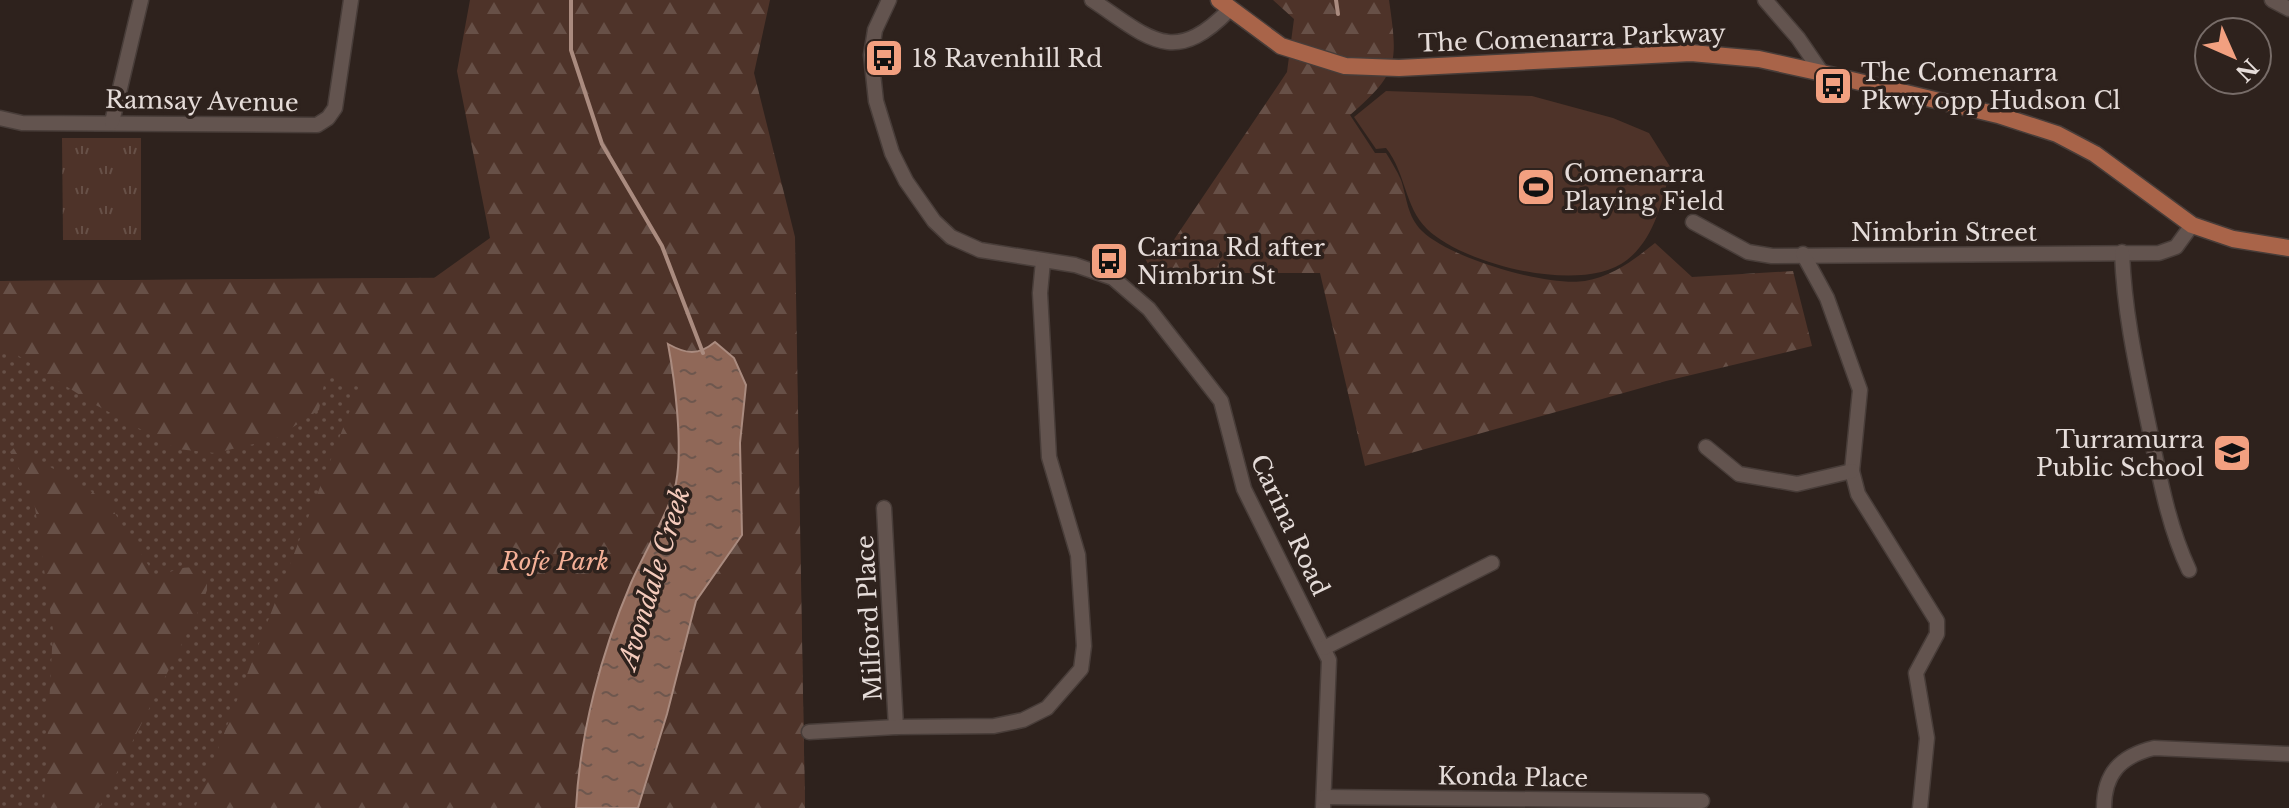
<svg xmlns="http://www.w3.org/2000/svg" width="2289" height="808" viewBox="0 0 2289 808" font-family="'Libre Baskerville',serif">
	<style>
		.grass { fill: url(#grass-dots) }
		.forest { fill: url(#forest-firs) }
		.park { fill: url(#park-tufts) }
		.pitch { fill: #4e3329 }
		.water { fill: url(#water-ripples); stroke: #aa8b7f; stroke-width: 2 }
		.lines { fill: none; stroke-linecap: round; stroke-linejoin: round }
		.stream { stroke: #aa8b7f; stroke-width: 4 }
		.minor-casing { stroke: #483d39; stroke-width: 17 }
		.major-casing { stroke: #483d39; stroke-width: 19 }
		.minor { stroke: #63544f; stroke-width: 14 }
		.major { stroke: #a96449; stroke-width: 16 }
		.labels { text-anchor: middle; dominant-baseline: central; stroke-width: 7; stroke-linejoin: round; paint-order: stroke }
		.street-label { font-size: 24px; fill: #e5dcd9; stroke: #2e221d }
		.poi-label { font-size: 24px; fill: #e5dcd9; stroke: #2e221d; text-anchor: start }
		.park-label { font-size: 24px; font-style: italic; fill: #f4b097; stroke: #2e221d }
		.water-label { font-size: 26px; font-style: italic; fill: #f5cbbc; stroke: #2e221d }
	</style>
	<defs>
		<pattern id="grass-dots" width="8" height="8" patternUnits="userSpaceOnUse" patternTransform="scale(2)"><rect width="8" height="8" fill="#4e3329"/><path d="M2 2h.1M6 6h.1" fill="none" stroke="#675047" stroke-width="1.8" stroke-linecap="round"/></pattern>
		<pattern id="forest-firs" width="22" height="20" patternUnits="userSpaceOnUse" patternTransform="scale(2)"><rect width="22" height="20" fill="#4e3329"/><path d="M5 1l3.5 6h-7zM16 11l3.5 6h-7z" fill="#675047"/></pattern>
		<pattern id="park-tufts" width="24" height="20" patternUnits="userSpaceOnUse" patternTransform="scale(2)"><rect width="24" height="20" fill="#4e3329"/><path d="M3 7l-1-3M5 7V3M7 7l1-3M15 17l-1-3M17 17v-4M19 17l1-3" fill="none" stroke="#675047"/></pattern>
		<pattern id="water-ripples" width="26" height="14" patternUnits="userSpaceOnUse" patternTransform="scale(2)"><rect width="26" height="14" fill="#906858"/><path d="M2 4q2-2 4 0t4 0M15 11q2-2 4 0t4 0" fill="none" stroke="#6e574e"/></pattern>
	</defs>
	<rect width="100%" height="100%" fill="#2e221d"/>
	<path class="grass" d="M 795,275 L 805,808 L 0,808 L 0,281 Z"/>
	<g class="forest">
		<path d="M 470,0 L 770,0 L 754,73 L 795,237 L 805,808 L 195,808 L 359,387 L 326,374 L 319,410 L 275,439 L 215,453 L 177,449 L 94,404 L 0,344 L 0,281 L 434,278 L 490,238 L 457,71 Z"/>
		<path d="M 1273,0 L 1389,0 C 1398,63 1399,73 1350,115 L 1375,153 L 1386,153 C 1391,161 1397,171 1401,180 C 1407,198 1407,216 1422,231 C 1449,258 1547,287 1585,281 C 1613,276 1634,260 1655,243 L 1692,277 L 1793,271 L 1812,346 L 1666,381 L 1365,466 L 1320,273 L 1153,273 L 1142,253 L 1165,253 L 1287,72 L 1294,19 Z"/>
		<path d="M 18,444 L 37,459 L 107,501 L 156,577 C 175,571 191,559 207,577 L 207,590 L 202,604 L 99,808 L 46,808 L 44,803 L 53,630 L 33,494 L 10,452 Z"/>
	</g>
	<path class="park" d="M 62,138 L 141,138 L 141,240 L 63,240 Z"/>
	<path class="pitch" d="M 1386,91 L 1532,96 L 1613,118 L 1649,133 L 1671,168 C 1662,201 1655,238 1627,260 C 1583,295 1464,265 1427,229 C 1404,206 1406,173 1386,148 L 1376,149 L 1354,117 Z"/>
	<path class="water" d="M 715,342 L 734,358 L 746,385 L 740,443 L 742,535 L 696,601 L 667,714 L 638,808 L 576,808 C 580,733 601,653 631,583 C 641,559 672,506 676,483 C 683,446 675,381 668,344 C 686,354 698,356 715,342 Z"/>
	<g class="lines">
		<g class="stream">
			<path d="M 571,0 L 571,50 L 602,144 L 662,246 L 703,353"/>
			<path d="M 1336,0 L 1338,14"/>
		</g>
		<defs>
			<g id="minor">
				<path d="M 889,0 L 875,30 L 871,55 L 876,101 L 892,153 L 906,181 L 934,221 L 951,237 L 980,250 L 1075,265 L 1113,278 L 1149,309 L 1221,401 L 1244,489 L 1329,660 L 1323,808"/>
				<path d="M 1092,0 C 1148,37 1173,68 1229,10"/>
				<path d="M 1765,0 L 1798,38 L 1822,73"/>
				<path d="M 2272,0 L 2289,9"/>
				<path d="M 0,118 L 22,123 L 317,125 L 328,118 L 335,108 L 351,0"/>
				<path d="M 112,122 L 141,0"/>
				<path d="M 1693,222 L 1748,252 L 1772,256 L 2159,253 L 2176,247 L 2192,225"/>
				<path d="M 2122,252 C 2124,311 2136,365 2148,422 C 2159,473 2167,523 2189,570"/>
				<path d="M 1803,254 L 1827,298 L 1860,390 L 1852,471 L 1858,494 L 1937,621 L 1937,634 L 1916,673 L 1927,738 L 1920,808"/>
				<path d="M 1706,447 L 1739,474 L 1797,484 L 1852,471"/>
				<path d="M 884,508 L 896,727"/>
				<path d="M 1324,648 L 1492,563"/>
				<path d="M 809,732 L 896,727 L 994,726 L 1023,720 L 1047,708 L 1081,669 L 1084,646 L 1078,555 L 1049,457 L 1040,293 L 1043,261"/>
				<path d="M 1324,797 L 1702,801"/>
				<path d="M 2104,808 C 2104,773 2121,756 2154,748 L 2289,754"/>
			</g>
			<path id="major" d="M 1219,0 L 1281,46 L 1345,66 L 1399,68 L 1691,53 L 1759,59 L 1822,73 L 1998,115 L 2057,134 L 2095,154 L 2192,225 L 2233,239 L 2289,248"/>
		</defs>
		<use href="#minor" class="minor-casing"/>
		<use href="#major" class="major-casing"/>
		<use href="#minor" class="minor"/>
		<use href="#major" class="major"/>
	</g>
	<defs>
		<symbol id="bus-square" viewBox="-11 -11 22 22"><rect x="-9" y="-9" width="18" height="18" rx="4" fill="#f2a080" stroke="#2e221d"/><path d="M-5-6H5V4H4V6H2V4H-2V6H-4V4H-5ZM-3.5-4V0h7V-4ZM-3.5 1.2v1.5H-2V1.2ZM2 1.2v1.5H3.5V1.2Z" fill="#111"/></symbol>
		<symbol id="stadium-square" viewBox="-11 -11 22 22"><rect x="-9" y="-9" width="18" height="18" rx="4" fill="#f2a080" stroke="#2e221d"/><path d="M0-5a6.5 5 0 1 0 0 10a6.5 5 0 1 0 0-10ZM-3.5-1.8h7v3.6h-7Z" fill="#111"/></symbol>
		<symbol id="school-square" viewBox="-11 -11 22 22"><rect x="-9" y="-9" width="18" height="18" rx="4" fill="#f2a080" stroke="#2e221d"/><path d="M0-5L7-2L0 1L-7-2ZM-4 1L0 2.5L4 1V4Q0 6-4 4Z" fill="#111"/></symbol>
	</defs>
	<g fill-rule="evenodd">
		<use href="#bus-square" x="862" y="36" width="44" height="44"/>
		<use href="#bus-square" x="1811" y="64" width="44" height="44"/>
		<use href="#stadium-square" x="1514" y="165" width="44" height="44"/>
		<use href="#bus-square" x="1087" y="239" width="44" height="44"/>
		<use href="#school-square" x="2210" y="431" width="44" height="44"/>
	</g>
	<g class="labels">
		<g class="street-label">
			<text transform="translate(1572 38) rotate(-2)">The Comenarra Parkway</text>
			<text transform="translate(202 101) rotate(1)">Ramsay Avenue</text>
			<text x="1944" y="232">Nimbrin Street</text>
			<text transform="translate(1290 525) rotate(65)">Carina Road</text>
			<text transform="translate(869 618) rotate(-93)">Milford Place</text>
			<text transform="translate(1513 777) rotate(1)">Konda Place</text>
		</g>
		<g class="poi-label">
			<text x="912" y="58">18 Ravenhill Rd</text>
			<text x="1861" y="72">The Comenarra<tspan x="1861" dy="28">Pkwy opp Hudson Cl</tspan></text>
			<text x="1564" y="173">Comenarra<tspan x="1564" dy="28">Playing Field</tspan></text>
			<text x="1137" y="247">Carina Rd after<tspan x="1137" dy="28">Nimbrin St</tspan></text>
			<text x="2204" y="439" text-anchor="end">Turramurra<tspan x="2204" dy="28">Public School</tspan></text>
		</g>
		<g class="park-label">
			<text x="555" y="561">Rofe Park</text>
		</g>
		<g class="water-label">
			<text transform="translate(654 578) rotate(-73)">Avondale Creek</text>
		</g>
	</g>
	<g transform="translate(2233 56) rotate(135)"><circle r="38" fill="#2e221d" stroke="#776c68" stroke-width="2"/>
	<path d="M0-6L14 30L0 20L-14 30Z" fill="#f2a080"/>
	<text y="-12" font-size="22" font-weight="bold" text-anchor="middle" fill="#e5dcd9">N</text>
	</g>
</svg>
